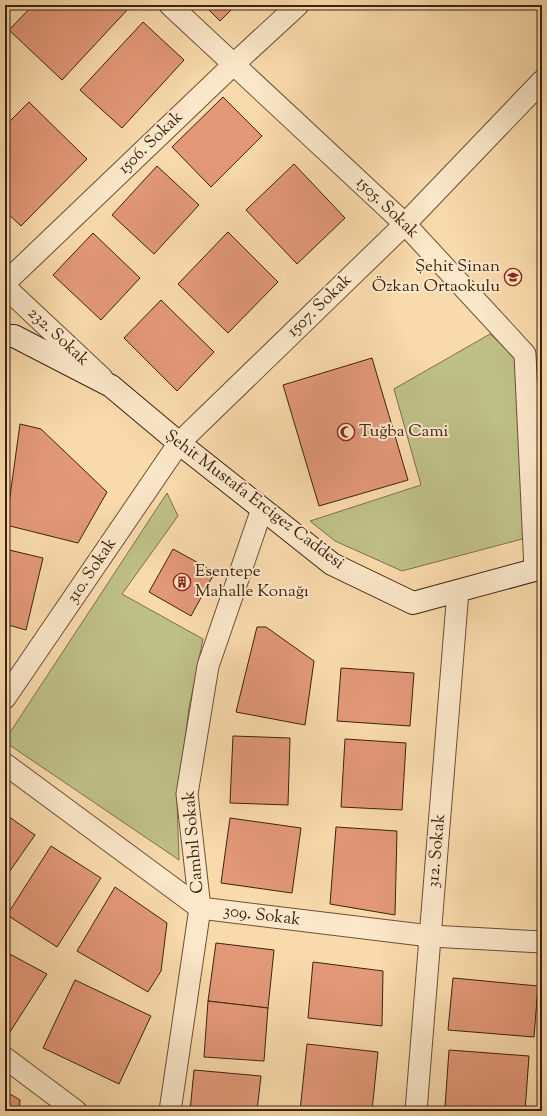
<svg xmlns="http://www.w3.org/2000/svg" width="547" height="1116" viewBox="0 0 547 1116" font-family="'Sorts Mill Goudy',serif">
	<style>
		.green { fill: #bfbf88; stroke: #7e704c }
		.building { fill: #e29879; stroke: #3d220f }
		.lines { fill: none; stroke-linecap: round; stroke-linejoin: round }
		.minor-casing { stroke: #6c5036; stroke-width: 23 }
		.secondary-casing { stroke: #3d220f; stroke-width: 24 }
		.minor { stroke: #fbe7c9; stroke-width: 21 }
		.secondary { stroke: #fbe7c9; stroke-width: 22 }
		.labels { text-anchor: middle; dominant-baseline: central; stroke-width: 4; stroke-linejoin: round; paint-order: stroke }
		.street-label { font-size: 17px; fill: #3d220f; stroke: #fbe7c9 }
		.poi-label { font-size: 17px; fill: #3d220f; stroke: #fbe7c9; text-anchor: start }
	</style>
	<rect width="100%" height="100%" fill="#f9daac"/>
	<filter id="stains"><feTurbulence type="fractalNoise" baseFrequency=".005" numOctaves="4"/><feColorMatrix values="0 0 0 0 .2 0 0 0 0 .09 0 0 0 0 .02 0 0 0 .5 -.17"/></filter>
	<radialGradient id="worn" r=".72"><stop offset=".6" stop-color="#630" stop-opacity="0"/><stop offset="1" stop-color="#630" stop-opacity=".3"/></radialGradient>
	<g class="green">
		<path d="M 490,334 L 515,357 L 526,538 L 402,571 L 335,541 L 310,521 L 421,485 L 394,389 Z"/>
		<path d="M 167,493 L 178,516 L 122,594 L 203,639 L 189,708 L 177,801 L 179,860 L 5,742 L 5,740 Z"/>
	</g>
	<g class="building">
		<path d="M 33,5 L 124,5 L 128,9 L 62,80 L 9,30 Z"/>
		<path d="M 204,5 L 236,5 L 220,21 Z"/>
		<path d="M 143,22 L 184,60 L 122,128 L 80,90 Z"/>
		<path d="M 223,97 L 262,136 L 211,187 L 172,147 Z"/>
		<path d="M 29,102 L 87,159 L 21,226 L 5,211 L 5,126 Z"/>
		<path d="M 294,164 L 345,218 L 297,264 L 246,210 Z"/>
		<path d="M 157,166 L 199,205 L 154,254 L 112,215 Z"/>
		<path d="M 228,232 L 278,282 L 228,333 L 178,284 Z"/>
		<path d="M 93,233 L 140,278 L 101,320 L 53,275 Z"/>
		<path d="M 161,300 L 214,352 L 177,391 L 124,338 Z"/>
		<path d="M 372,358 L 408,480 L 319,506 L 283,385 Z"/>
		<path d="M 20,424 L 41,429 L 107,492 L 78,543 L 6,525 Z"/>
		<path d="M 5,549 L 43,558 L 26,630 L 5,624 Z"/>
		<path d="M 173,549 L 215,572 L 191,616 L 149,592 Z"/>
		<path d="M 257,627 L 266,627 L 314,661 L 305,725 L 236,712 Z"/>
		<path d="M 341,668 L 414,673 L 410,726 L 337,721 Z"/>
		<path d="M 233,736 L 290,738 L 288,805 L 230,803 Z"/>
		<path d="M 345,739 L 406,743 L 402,810 L 341,807 Z"/>
		<path d="M 5,814 L 35,835 L 5,878 Z"/>
		<path d="M 230,818 L 301,828 L 292,893 L 221,883 Z"/>
		<path d="M 336,827 L 397,831 L 395,915 L 330,904 Z"/>
		<path d="M 51,846 L 101,878 L 57,947 L 7,915 Z"/>
		<path d="M 115,887 L 167,923 L 161,971 L 148,992 L 77,951 Z"/>
		<path d="M 216,943 L 274,950 L 268,1008 L 208,1001 Z"/>
		<path d="M 6,952 L 47,974 L 10,1032 L 5,1030 L 5,954 Z"/>
		<path d="M 313,962 L 383,971 L 382,1026 L 308,1018 Z"/>
		<path d="M 453,978 L 538,986 L 534,1037 L 448,1030 Z"/>
		<path d="M 75,980 L 151,1016 L 119,1084 L 43,1048 Z"/>
		<path d="M 208,1001 L 268,1008 L 264,1061 L 204,1057 Z"/>
		<path d="M 307,1044 L 378,1052 L 372,1111 L 300,1111 Z"/>
		<path d="M 449,1050 L 529,1056 L 525,1111 L 445,1107 Z"/>
		<path d="M 194,1070 L 261,1076 L 257,1111 L 190,1111 Z"/>
		<path d="M 5,1091 L 20,1100 L 19,1111 L 5,1111 Z"/>
	</g>
	<g class="lines">
		<defs>
			<g id="minor">
				<path d="M 170,5 L 405,224 L 525,354 L 535,570"/>
				<path d="M 5,283 L 234,64 L 298,5"/>
				<path d="M 5,287 L 102,378"/>
				<path d="M 5,698 L 179,443 L 405,224 L 542,81"/>
				<path d="M 5,764 L 200,908 L 430,936 L 542,942"/>
				<path d="M 5,1058 L 76,1111"/>
				<path d="M 170,1111 L 200,908 L 187,794 L 208,666 L 262,509"/>
				<path d="M 416,1111 L 458,591"/>
			</g>
			<path id="secondary" d="M 5,336 L 14,336 L 111,386 L 179,443 L 332,564 L 413,603 L 542,568"/>
		</defs>
		<use href="#minor" class="minor-casing"/>
		<use href="#secondary" class="secondary-casing"/>
		<use href="#minor" class="minor"/>
		<use href="#secondary" class="secondary"/>
	</g>
	<defs>
		<symbol id="school-ring" viewBox="-11 -11 22 22"><circle r="9.5" fill="#fbe7c9" stroke="#8f2418" stroke-width="1.5"/><path d="M0-5L7-2L0 1L-7-2ZM-4 1L0 2.5L4 1V4Q0 6-4 4Z" fill="#8f2418"/></symbol>
		<symbol id="mosque-ring" viewBox="-11 -11 22 22"><circle r="9.5" fill="#fbe7c9" stroke="#8f2418" stroke-width="1.5"/><path d="M3.5-4.9A6 6 0 1 0 3.5 4.9A5 5 0 1 1 3.5-4.9Z" fill="#8f2418"/></symbol>
		<symbol id="building-ring" viewBox="-11 -11 22 22"><circle r="9.5" fill="#fbe7c9" stroke="#8f2418" stroke-width="1.5"/><path d="M-4-6H4V6H1V3H-1V6H-4ZM-2.5-4.3h1.7v1.8h-1.7ZM.8-4.3h1.7v1.8H.8ZM-2.5-1h1.7V.8h-1.7ZM.8-1h1.7V.8H.8Z" fill="#8f2418"/></symbol>
	</defs>
	<g fill-rule="evenodd">
		<use href="#school-ring" x="503" y="267" width="20" height="20"/>
		<use href="#mosque-ring" x="336" y="422" width="20" height="20"/>
		<use href="#building-ring" x="172" y="572" width="20" height="20"/>
	</g>
	<g class="labels">
		<g class="street-label">
			<text transform="translate(151 143) rotate(-44)">1506. Sokak</text>
			<text transform="translate(387 208) rotate(44)">1505. Sokak</text>
			<text transform="translate(320 306) rotate(-44)">1507. Sokak</text>
			<text transform="translate(58 337) rotate(43)">232. Sokak</text>
			<text transform="translate(254 500) rotate(37)">Şehit Mustafa Ercigez Caddesi</text>
			<text transform="translate(92 571) rotate(-56)">310. Sokak</text>
			<text transform="translate(194 842) rotate(-95)">Cambıl Sokak</text>
			<text transform="translate(437 851) rotate(-85)">312. Sokak</text>
			<text transform="translate(262 916) rotate(7)">309. Sokak</text>
		</g>
		<g class="poi-label">
			<text x="500" y="267" text-anchor="end">Şehit Sinan<tspan x="500" dy="20">Özkan Ortaokulu</tspan></text>
			<text x="359" y="432">Tuğba Cami</text>
			<text x="195" y="572">Esentepe<tspan x="195" dy="20">Mahalle Konağı</tspan></text>
		</g>
	</g>
	<rect width="547" height="1116" fill="none" stroke="#f9daac" stroke-width="20"/>
	<rect x="6" y="6" width="535" height="1104" fill="none" stroke="#3d220f" stroke-width="2"/>
	<rect x="10" y="10" width="527" height="1096" fill="none" stroke="#3d220f"/>
	<rect width="100%" height="100%" filter="url(#stains)"/>
	<rect width="100%" height="100%" fill="url(#worn)"/>
</svg>
